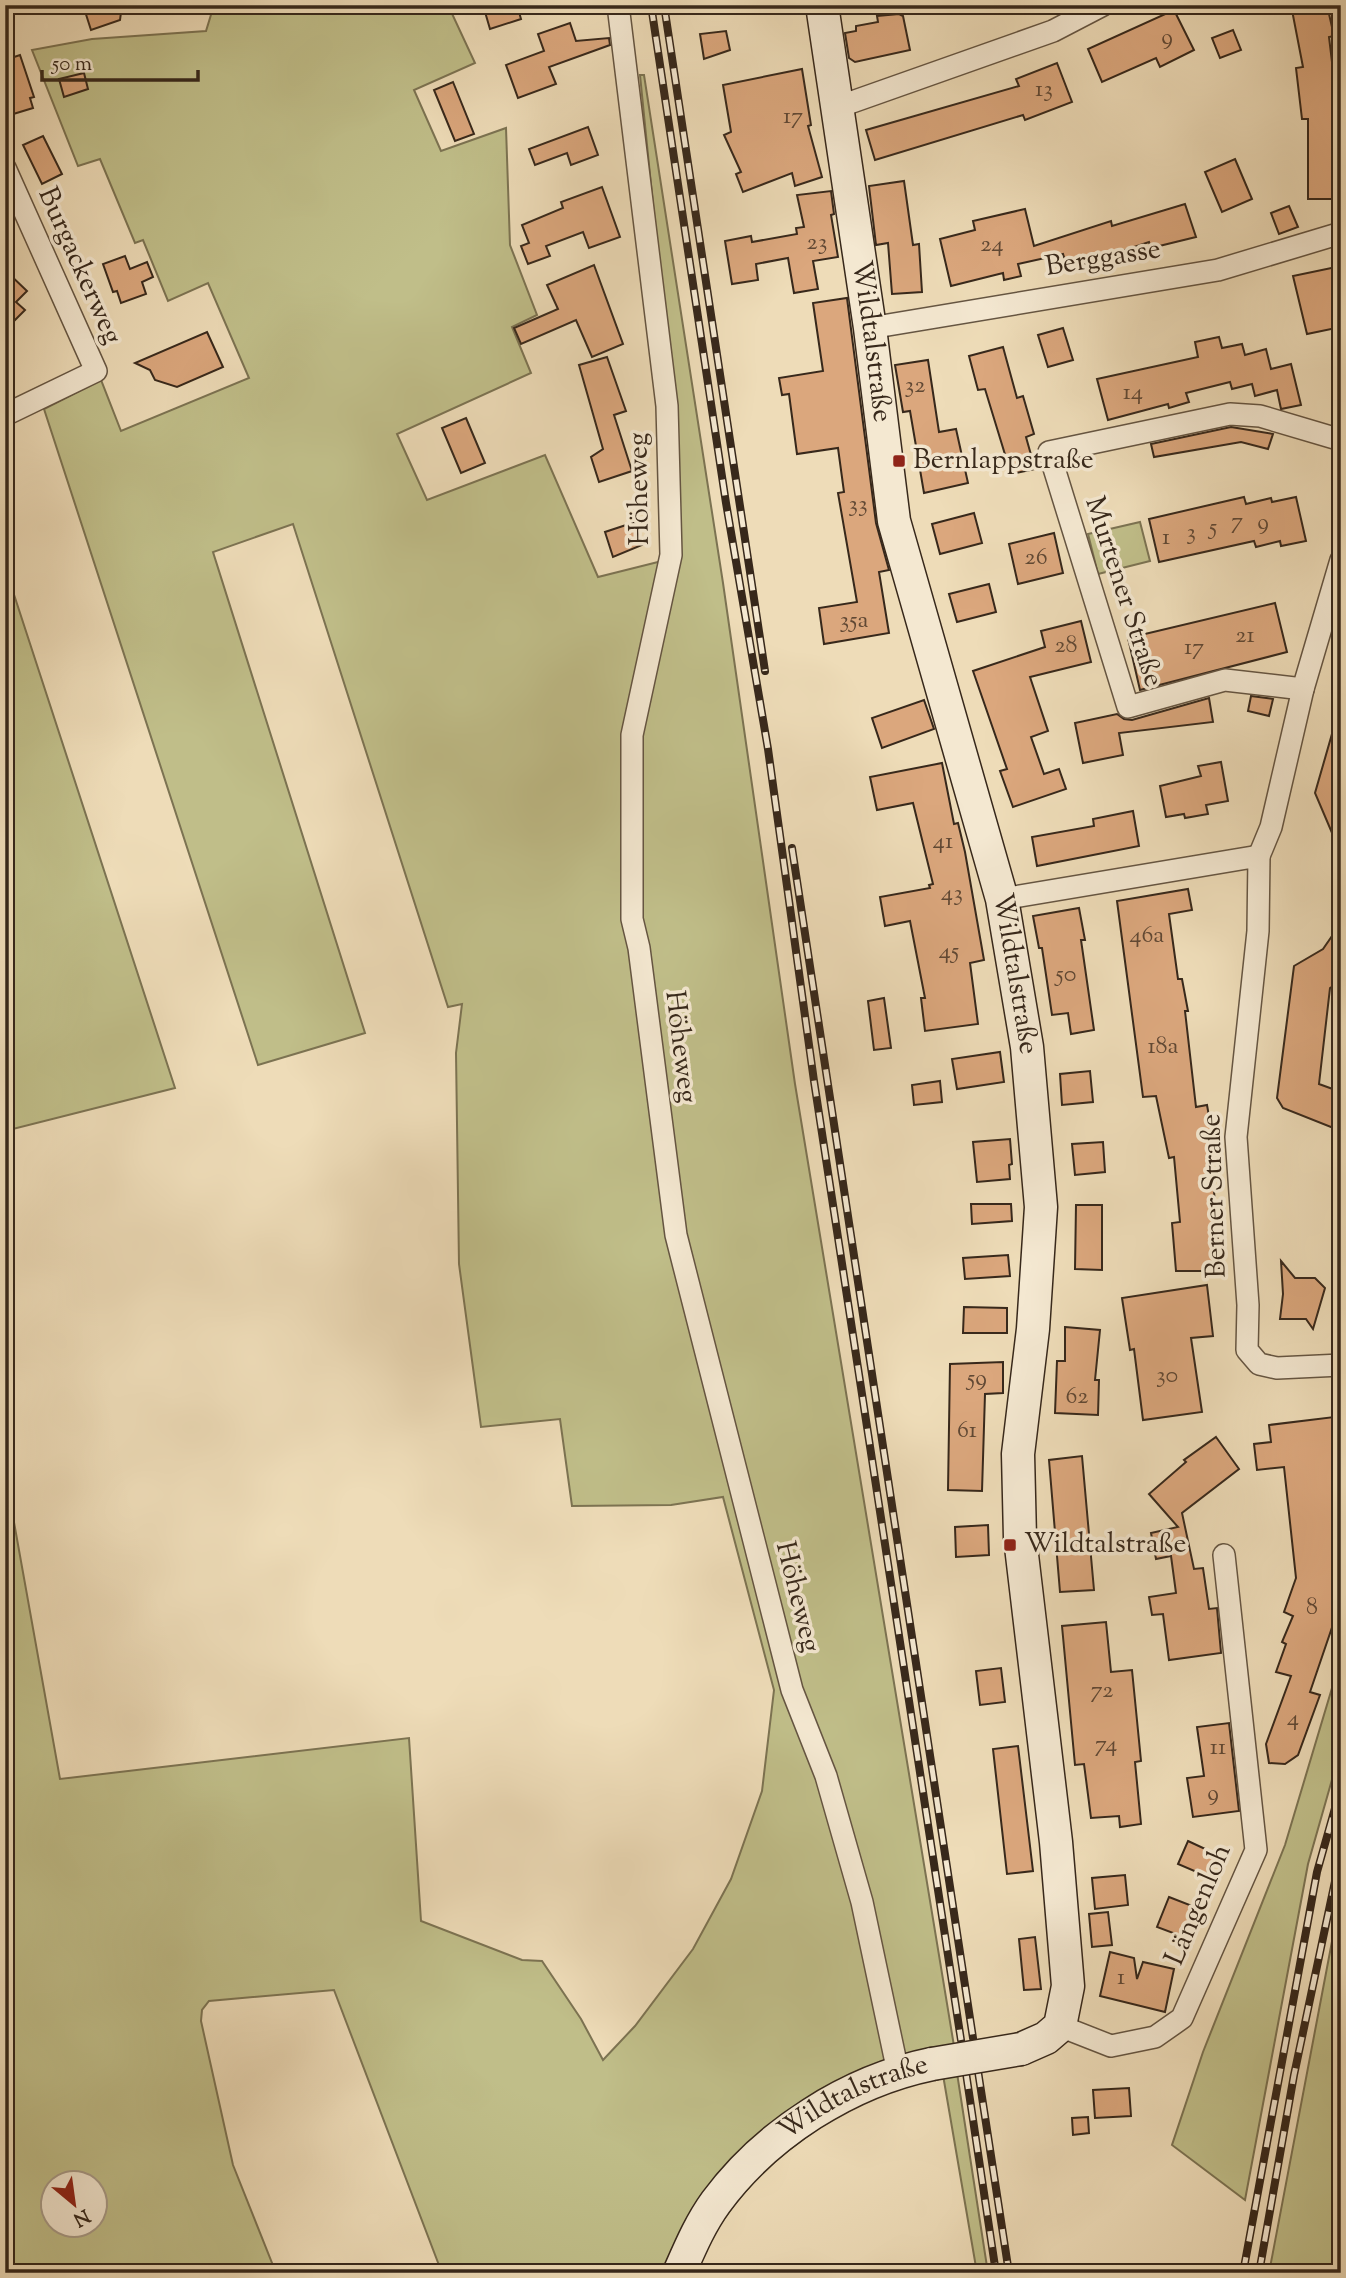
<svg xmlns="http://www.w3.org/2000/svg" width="1346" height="2278" viewBox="0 0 1346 2278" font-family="'Sorts Mill Goudy',serif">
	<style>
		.green { fill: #c0be89; stroke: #7c7352; stroke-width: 2; fill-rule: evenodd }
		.building { fill: #dba77d; stroke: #37281b; stroke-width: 2 }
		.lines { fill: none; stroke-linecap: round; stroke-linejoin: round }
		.street-casing { stroke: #655542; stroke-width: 24 }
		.secondary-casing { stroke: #37281b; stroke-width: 35 }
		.street { stroke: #f4e8d1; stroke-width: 21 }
		.secondary { stroke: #f4e8d1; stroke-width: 32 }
		.rail-casing { stroke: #37281b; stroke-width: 8 }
		.rail { stroke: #f4e8d1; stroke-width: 5; stroke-dasharray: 16; stroke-linecap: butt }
		.secondary-bridge-casing { stroke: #37281b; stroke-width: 35; stroke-linecap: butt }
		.secondary-bridge { stroke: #f4e8d1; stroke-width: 32 }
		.poi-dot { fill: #8f2418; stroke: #f4e8d1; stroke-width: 2.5 }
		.labels { text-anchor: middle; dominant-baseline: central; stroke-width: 7; stroke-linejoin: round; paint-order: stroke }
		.number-label { font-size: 24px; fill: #604834 }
		.street-label { font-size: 28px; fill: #37281b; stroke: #f4e8d1 }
		.poi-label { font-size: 28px; fill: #37281b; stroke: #f4e8d1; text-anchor: start }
	</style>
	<rect width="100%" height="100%" fill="#eedcb8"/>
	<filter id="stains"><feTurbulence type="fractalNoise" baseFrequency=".00286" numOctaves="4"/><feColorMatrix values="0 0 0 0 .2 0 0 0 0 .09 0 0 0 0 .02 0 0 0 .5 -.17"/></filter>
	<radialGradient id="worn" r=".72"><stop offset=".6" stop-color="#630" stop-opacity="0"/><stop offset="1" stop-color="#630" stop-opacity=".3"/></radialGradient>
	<g class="green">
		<path d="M 214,5 L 448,5 L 475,63 L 414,90 L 441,151 L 506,128 L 510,245 L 537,315 L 512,327 L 531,373 L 397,434 L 427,500 L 545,455 L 598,577 L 678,557 L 673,404 L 640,75 L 644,75 L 723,583 L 795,1084 L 954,2046 C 847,2114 749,2148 694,2273 L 442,2273 L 334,1990 L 209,2001 L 202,2010 L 201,2021 L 233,2165 L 276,2273 L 5,2273 L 5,1472 L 60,1779 L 409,1738 L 421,1921 L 522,1960 L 542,1961 L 581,2019 L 603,2060 L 635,2026 L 693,1949 L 731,1879 L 762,1791 L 774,1690 L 723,1497 L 671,1505 L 572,1506 L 560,1419 L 481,1427 L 459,1264 L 456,1053 L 462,1004 L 448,1007 L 293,524 L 213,552 L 365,1033 L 258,1065 L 44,409 L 101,380 L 121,431 L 249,378 L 208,283 L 168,301 L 143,240 L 135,243 L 100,159 L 78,166 L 32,50 L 92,39 L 206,31 ZM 52,2184 L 94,2184 L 94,2226 L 52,2226 Z"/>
		<path d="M 1140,522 L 1150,561 L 1098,574 L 1088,534 Z"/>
		<path d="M 5,567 L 175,1088 L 5,1131 Z"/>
		<path d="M 1341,1658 L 1341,1748 L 1308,1864 L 1245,2200 L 1172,2145 L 1203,2052 L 1285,1845 Z"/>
		<path d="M 1341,1894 L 1341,2273 L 1269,2273 Z"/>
		<path d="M 957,2073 L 988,2273 L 977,2273 L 943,2075 Z"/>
	</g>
	<g class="building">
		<path d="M 83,5 L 122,5 L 120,20 L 91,30 Z"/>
		<path d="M 483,5 L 517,5 L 521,19 L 490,29 Z"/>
		<path d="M 1291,5 L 1327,5 L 1334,36 L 1329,37 L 1341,137 L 1341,199 L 1308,199 L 1308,119 L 1302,119 L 1296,68 L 1303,67 Z"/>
		<path d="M 1174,10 L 1194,50 L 1160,67 L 1156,58 L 1102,82 L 1088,49 Z"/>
		<path d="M 899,14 L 903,16 L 910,50 L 855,62 L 849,58 L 845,33 L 856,31 L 856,26 L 878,22 L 877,16 Z"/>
		<path d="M 570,23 L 576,41 L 609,38 L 610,45 L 549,67 L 556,84 L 518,98 L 506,65 L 544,51 L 538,34 Z"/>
		<path d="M 1233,30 L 1241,50 L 1220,58 L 1212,38 Z"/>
		<path d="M 726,31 L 730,50 L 704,59 L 700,34 Z"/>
		<path d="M 20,55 L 34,97 L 30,98 L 33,108 L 10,115 L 5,102 L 5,60 Z"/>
		<path d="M 1057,63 L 1072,102 L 1025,120 L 1023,115 L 875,160 L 866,130 L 1019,86 L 1016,79 Z"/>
		<path d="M 802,69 L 811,125 L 808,126 L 822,177 L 795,186 L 792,173 L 743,192 L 736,174 L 741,172 L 724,135 L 731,132 L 723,85 Z"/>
		<path d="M 84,73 L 88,89 L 64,97 L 59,79 Z"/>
		<path d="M 453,82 L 474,134 L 455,141 L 434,90 Z"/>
		<path d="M 588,127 L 598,155 L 571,165 L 567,153 L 535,165 L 529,149 Z"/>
		<path d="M 43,136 L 62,174 L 42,184 L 23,145 Z"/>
		<path d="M 1235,159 L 1252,199 L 1222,212 L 1205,172 Z"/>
		<path d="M 904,181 L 913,245 L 919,244 L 922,292 L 892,294 L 888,243 L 876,245 L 869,186 Z"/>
		<path d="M 602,187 L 620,237 L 589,248 L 583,232 L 546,246 L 550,256 L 528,264 L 521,246 L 529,243 L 522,225 L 563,208 L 561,202 Z"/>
		<path d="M 831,191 L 834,214 L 831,215 L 838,257 L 813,261 L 818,289 L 794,293 L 788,258 L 756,264 L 758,280 L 732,284 L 725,241 L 751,236 L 752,242 L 797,234 L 796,228 L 804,227 L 797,195 Z"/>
		<path d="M 1185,204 L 1196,237 L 1151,248 L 1149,242 L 1068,269 L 1063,254 L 1018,264 L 1021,276 L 1004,280 L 1003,273 L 951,286 L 940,239 L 975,230 L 973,221 L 1025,209 L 1034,246 L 1111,221 L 1112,226 Z"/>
		<path d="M 1289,206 L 1298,227 L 1279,234 L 1271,213 Z"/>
		<path d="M 125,256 L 130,269 L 147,262 L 153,277 L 142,282 L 146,294 L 121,303 L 117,291 L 113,292 L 103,264 Z"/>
		<path d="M 594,265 L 623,344 L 592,357 L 576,320 L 521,344 L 514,328 L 558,309 L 547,285 Z"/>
		<path d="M 1341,266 L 1341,327 L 1307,334 L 1293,276 Z"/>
		<path d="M 5,270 L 27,291 L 16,302 L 25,310 L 5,330 Z"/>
		<path d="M 847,298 L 876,523 L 889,570 L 879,572 L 889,633 L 824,644 L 819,608 L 857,602 L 838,493 L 844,492 L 838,448 L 797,454 L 789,394 L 782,395 L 779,378 L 823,371 L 813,303 Z"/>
		<path d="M 1063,328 L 1073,360 L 1048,367 L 1038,335 Z"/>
		<path d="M 207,332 L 223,367 L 177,387 L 155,380 L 150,370 L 135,363 Z"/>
		<path d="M 1219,337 L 1222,348 L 1242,344 L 1245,355 L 1266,349 L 1271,369 L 1291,364 L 1301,405 L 1281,409 L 1277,390 L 1255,396 L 1252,384 L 1232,389 L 1230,382 L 1186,393 L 1189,402 L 1169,408 L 1168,404 L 1108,420 L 1097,379 L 1198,357 L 1195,342 Z"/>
		<path d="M 1003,347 L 1017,398 L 1023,396 L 1034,434 L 1026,437 L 1035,469 L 1011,474 L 985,389 L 978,390 L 969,356 Z"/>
		<path d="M 607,357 L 626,411 L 614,415 L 632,471 L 599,482 L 591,457 L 603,449 L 579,365 Z"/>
		<path d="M 928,360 L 939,432 L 956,429 L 968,483 L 924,493 L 910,411 L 903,412 L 895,365 Z"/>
		<path d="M 466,418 L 485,463 L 461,473 L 442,428 Z"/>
		<path d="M 1231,427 L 1273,434 L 1268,449 L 1241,442 L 1154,457 L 1151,444 Z"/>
		<path d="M 1244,497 L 1246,504 L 1271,498 L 1272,502 L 1296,497 L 1306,541 L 1281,546 L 1280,541 L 1256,547 L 1254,541 L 1159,562 L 1149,519 Z"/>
		<path d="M 974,513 L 982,543 L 940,554 L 932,524 Z"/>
		<path d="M 635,522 L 642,545 L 613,557 L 605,532 Z"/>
		<path d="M 1054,533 L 1063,573 L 1018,584 L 1009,544 Z"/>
		<path d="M 989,584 L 996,612 L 957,622 L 949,594 Z"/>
		<path d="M 1275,603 L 1287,652 L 1140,690 L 1128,638 Z"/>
		<path d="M 1081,621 L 1091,662 L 1030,677 L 1048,731 L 1031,737 L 1044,774 L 1059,769 L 1066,789 L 1013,807 L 1000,771 L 1007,769 L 973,671 L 1045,647 L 1041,631 Z"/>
		<path d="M 1251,696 L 1273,699 L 1269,716 L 1248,711 Z"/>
		<path d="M 1209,698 L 1213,722 L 1119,733 L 1123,755 L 1083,763 L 1075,723 L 1117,714 L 1124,719 L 1132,720 Z"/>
		<path d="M 924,700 L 934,729 L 882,748 L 872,718 Z"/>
		<path d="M 1336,720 L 1341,721 L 1341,854 L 1315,793 Z"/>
		<path d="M 1221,762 L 1228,801 L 1206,805 L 1208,814 L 1185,818 L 1184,814 L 1166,817 L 1160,786 L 1201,776 L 1198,766 Z"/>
		<path d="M 942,763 L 954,824 L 958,823 L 965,852 L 984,960 L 970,963 L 978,1024 L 925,1031 L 921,998 L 925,998 L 910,921 L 885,926 L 880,897 L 930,888 L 929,885 L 933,884 L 913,803 L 877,810 L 870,777 Z"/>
		<path d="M 1133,811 L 1139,846 L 1037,866 L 1032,837 L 1094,826 L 1093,819 Z"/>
		<path d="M 1188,889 L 1192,910 L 1169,914 L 1178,979 L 1182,979 L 1188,1011 L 1185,1011 L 1196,1107 L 1207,1105 L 1213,1139 L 1210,1140 L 1220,1268 L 1206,1271 L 1176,1271 L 1172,1223 L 1180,1222 L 1174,1157 L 1169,1158 L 1156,1096 L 1143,1097 L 1117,901 Z"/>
		<path d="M 1079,908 L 1085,940 L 1081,940 L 1094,1030 L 1071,1034 L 1068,1013 L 1052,1015 L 1042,948 L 1039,948 L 1033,916 Z"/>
		<path d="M 1341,923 L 1341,981 L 1330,988 L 1319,1084 L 1341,1092 L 1341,1131 L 1283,1108 L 1277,1098 L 1294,966 L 1323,949 Z"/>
		<path d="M 884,998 L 891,1048 L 874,1050 L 868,1001 Z"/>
		<path d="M 1000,1052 L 1004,1082 L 957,1089 L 952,1059 Z"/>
		<path d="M 1090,1071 L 1093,1102 L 1062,1105 L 1060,1074 Z"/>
		<path d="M 940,1081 L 942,1102 L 914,1105 L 912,1085 Z"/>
		<path d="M 1010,1139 L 1012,1164 L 1009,1165 L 1010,1179 L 977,1182 L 973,1142 Z"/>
		<path d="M 1103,1142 L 1105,1172 L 1075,1175 L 1072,1144 Z"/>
		<path d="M 971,1204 L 1011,1204 L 1012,1221 L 972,1224 Z"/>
		<path d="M 1076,1205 L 1102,1205 L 1102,1270 L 1075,1269 Z"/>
		<path d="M 1008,1255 L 1010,1276 L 965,1279 L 963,1258 Z"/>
		<path d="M 1281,1261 L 1295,1278 L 1315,1278 L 1325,1288 L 1313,1329 L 1306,1319 L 1280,1319 L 1283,1294 Z"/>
		<path d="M 1207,1285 L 1213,1336 L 1191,1338 L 1202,1412 L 1143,1420 L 1134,1349 L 1130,1350 L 1122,1298 Z"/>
		<path d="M 964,1307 L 1007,1308 L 1007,1333 L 963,1333 Z"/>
		<path d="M 1065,1327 L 1100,1330 L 1095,1380 L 1099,1380 L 1098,1415 L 1055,1413 L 1057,1361 L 1065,1361 Z"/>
		<path d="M 1003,1362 L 1003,1393 L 985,1394 L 982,1491 L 948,1490 L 950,1364 Z"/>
		<path d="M 1334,1417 L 1341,1479 L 1341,1601 L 1310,1692 L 1320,1695 L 1298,1755 L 1285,1764 L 1269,1763 L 1266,1744 L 1291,1676 L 1276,1672 L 1286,1644 L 1282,1642 L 1293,1616 L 1284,1612 L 1296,1578 L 1284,1467 L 1257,1470 L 1254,1444 L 1271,1442 L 1269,1425 Z"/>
		<path d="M 1216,1437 L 1239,1469 L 1182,1513 L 1194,1569 L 1203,1568 L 1209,1609 L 1217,1608 L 1221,1653 L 1169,1660 L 1163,1614 L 1152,1615 L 1149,1597 L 1176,1593 L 1171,1556 L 1156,1559 L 1151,1533 L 1178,1527 L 1149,1494 L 1186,1462 L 1184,1460 Z"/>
		<path d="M 1082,1456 L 1094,1590 L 1060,1592 L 1049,1460 Z"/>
		<path d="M 988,1525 L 989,1555 L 956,1557 L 955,1527 Z"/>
		<path d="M 1106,1622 L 1111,1672 L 1132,1670 L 1141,1761 L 1135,1762 L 1141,1824 L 1120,1827 L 1119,1816 L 1091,1818 L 1084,1764 L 1075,1765 L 1062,1626 Z"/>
		<path d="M 1001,1668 L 1005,1702 L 980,1705 L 976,1671 Z"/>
		<path d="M 1229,1723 L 1239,1811 L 1193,1817 L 1187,1778 L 1204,1776 L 1197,1727 Z"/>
		<path d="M 1018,1746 L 1033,1871 L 1007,1874 L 993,1749 Z"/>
		<path d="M 1188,1841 L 1216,1854 L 1206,1876 L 1178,1864 Z"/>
		<path d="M 1125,1875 L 1128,1905 L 1095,1909 L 1092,1878 Z"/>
		<path d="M 1169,1897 L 1200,1909 L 1189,1939 L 1157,1927 Z"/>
		<path d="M 1108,1912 L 1112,1945 L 1092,1947 L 1089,1914 Z"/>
		<path d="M 1035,1937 L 1041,1989 L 1024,1990 L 1019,1939 Z"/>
		<path d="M 1110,1952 L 1134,1958 L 1137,1979 L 1143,1962 L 1174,1969 L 1165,2012 L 1100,1996 Z"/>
		<path d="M 1129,2088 L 1131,2116 L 1095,2118 L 1093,2090 Z"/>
		<path d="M 1088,2117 L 1089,2133 L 1073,2135 L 1072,2118 Z"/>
	</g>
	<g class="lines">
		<defs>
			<g id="street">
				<path d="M 618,5 L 667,406 L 671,555 L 632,735 L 632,919 L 639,948 L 676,1235 L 792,1690 L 826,1776 L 862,1902 L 898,2072"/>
				<path d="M 838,107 L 1053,31 L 1103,5"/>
				<path d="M 5,168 L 96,371 L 5,415"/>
				<path d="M 870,328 L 1218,270 L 1341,233"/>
				<path d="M 1303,689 L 1225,680 L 1128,707 L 1049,452 L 1230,414 L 1260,416 L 1341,440"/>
				<path d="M 1259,856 L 1271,827 L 1303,689 L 1341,560"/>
				<path d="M 1002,899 L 1259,856 L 1258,931 L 1236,1137 L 1248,1305 L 1247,1350 L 1259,1364 L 1277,1368 L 1341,1365"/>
				<path d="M 1060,2026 L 1111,2046 L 1155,2037 L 1182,2018 L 1256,1850 L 1224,1555"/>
			</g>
			<g id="secondary">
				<path id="s1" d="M 822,5 L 870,328 L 894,521 L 1002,899 L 1027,1047 L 1041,1207 L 1033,1329 L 1018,1454 L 1020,1538 L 1056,1842 L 1068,1986 L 1060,2026 L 1046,2038 L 1021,2049"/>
				<path id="s2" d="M 679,2273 C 690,2248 700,2224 716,2202 C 766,2134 849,2081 932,2064"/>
			</g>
		</defs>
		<use href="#street" class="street-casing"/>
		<use href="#secondary" class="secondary-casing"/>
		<use href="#street" class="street"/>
		<use href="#secondary" class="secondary"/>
		<defs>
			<g id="rail">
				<path d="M 651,5 L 726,503 L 768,749 L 814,1081 L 961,2040"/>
				<path d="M 664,5 L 765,671"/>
				<path d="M 792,848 L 973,2038"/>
				<path d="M 978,2071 L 1009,2273"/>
				<path d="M 966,2073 L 996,2273"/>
				<path d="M 1243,2273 L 1317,1872 L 1341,1787"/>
				<path d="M 1259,2273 L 1294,2075 L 1341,1853"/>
			</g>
		</defs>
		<use href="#rail" class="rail-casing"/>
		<use href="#rail" class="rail"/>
		<defs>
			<path id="secondary-bridge" d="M 932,2064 L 1021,2049"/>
		</defs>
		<use href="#secondary-bridge" class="secondary-bridge-casing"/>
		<use href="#secondary-bridge" class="secondary-bridge"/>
	</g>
	<g class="poi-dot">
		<rect x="892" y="454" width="14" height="14" rx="3.5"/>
		<rect x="1003" y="1538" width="14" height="14" rx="3.5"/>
	</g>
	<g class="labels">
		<g class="number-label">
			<text x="1167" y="38">9</text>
			<text x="1044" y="90">13</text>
			<text x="793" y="117">17</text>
			<text x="817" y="243">23</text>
			<text x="992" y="245">24</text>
			<text x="915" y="386">32</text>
			<text x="1133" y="393">14</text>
			<text x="858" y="505">33</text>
			<text x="1237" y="522">7</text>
			<text x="1263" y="523">9</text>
			<text x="1213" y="528">5</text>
			<text x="1191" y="533">3</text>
			<text x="1166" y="538">1</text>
			<text x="1036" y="558">26</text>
			<text x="854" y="621">35a</text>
			<text x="1245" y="636">21</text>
			<text x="1066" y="646">28</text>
			<text x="1194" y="648">17</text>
			<text x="943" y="842">41</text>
			<text x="952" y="894">43</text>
			<text x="1147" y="936">46a</text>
			<text x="949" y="952">45</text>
			<text x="1066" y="975">50</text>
			<text x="1163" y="1047">18a</text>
			<text x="1167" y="1376">30</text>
			<text x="977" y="1379">59</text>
			<text x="1077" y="1397">62</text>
			<text x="967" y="1431">61</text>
			<text x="1312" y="1608">8</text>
			<text x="1102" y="1691">72</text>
			<text x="1293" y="1719">4</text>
			<text x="1106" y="1745">74</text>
			<text x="1218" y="1748">11</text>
			<text x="1213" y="1794">9</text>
			<text x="1121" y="1978">1</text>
		</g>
		<g class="street-label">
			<text transform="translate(1103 259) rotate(-9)">Berggasse</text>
			<text transform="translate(79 266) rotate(66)">Burgackerweg</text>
			<text stroke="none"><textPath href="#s1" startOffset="340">Wildtalstraße</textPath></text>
			<text transform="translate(640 489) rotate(-91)">Höheweg</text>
			<text transform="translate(1123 592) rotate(72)">Murtener Straße</text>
			<text stroke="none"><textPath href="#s1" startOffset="990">Wildtalstraße</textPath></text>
			<text transform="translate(680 1047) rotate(83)">Höheweg</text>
			<text transform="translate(1215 1196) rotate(-92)">Berner Straße</text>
			<text transform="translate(797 1597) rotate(76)">Höheweg</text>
			<text transform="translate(1199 1905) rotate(-67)">Längenloh</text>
			<text stroke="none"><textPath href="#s2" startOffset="256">Wildtalstraße</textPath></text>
		</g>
		<g class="poi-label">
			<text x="913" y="461">Bernlappstraße</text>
			<text x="1024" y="1545">Wildtalstraße</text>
		</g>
	</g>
	<rect width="1346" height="2278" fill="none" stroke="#eedcb8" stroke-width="28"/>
	<rect x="7" y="7" width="1332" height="2264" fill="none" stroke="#37281b" stroke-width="3.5"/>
	<rect x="14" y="14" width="1318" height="2250" fill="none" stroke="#37281b" stroke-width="2"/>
	<g transform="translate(74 2204) rotate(151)"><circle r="33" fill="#f4e8d1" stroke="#a89b88" stroke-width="2"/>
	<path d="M0-5L12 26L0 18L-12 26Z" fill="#8f2418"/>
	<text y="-10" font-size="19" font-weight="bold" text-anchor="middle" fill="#37281b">N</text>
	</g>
	<path d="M42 70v10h156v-10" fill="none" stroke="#37281b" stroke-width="3.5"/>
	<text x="52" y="70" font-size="21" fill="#37281b" stroke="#f4e8d1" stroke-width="5" paint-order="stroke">50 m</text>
	<rect width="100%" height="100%" filter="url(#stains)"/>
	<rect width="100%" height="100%" fill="url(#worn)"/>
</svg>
